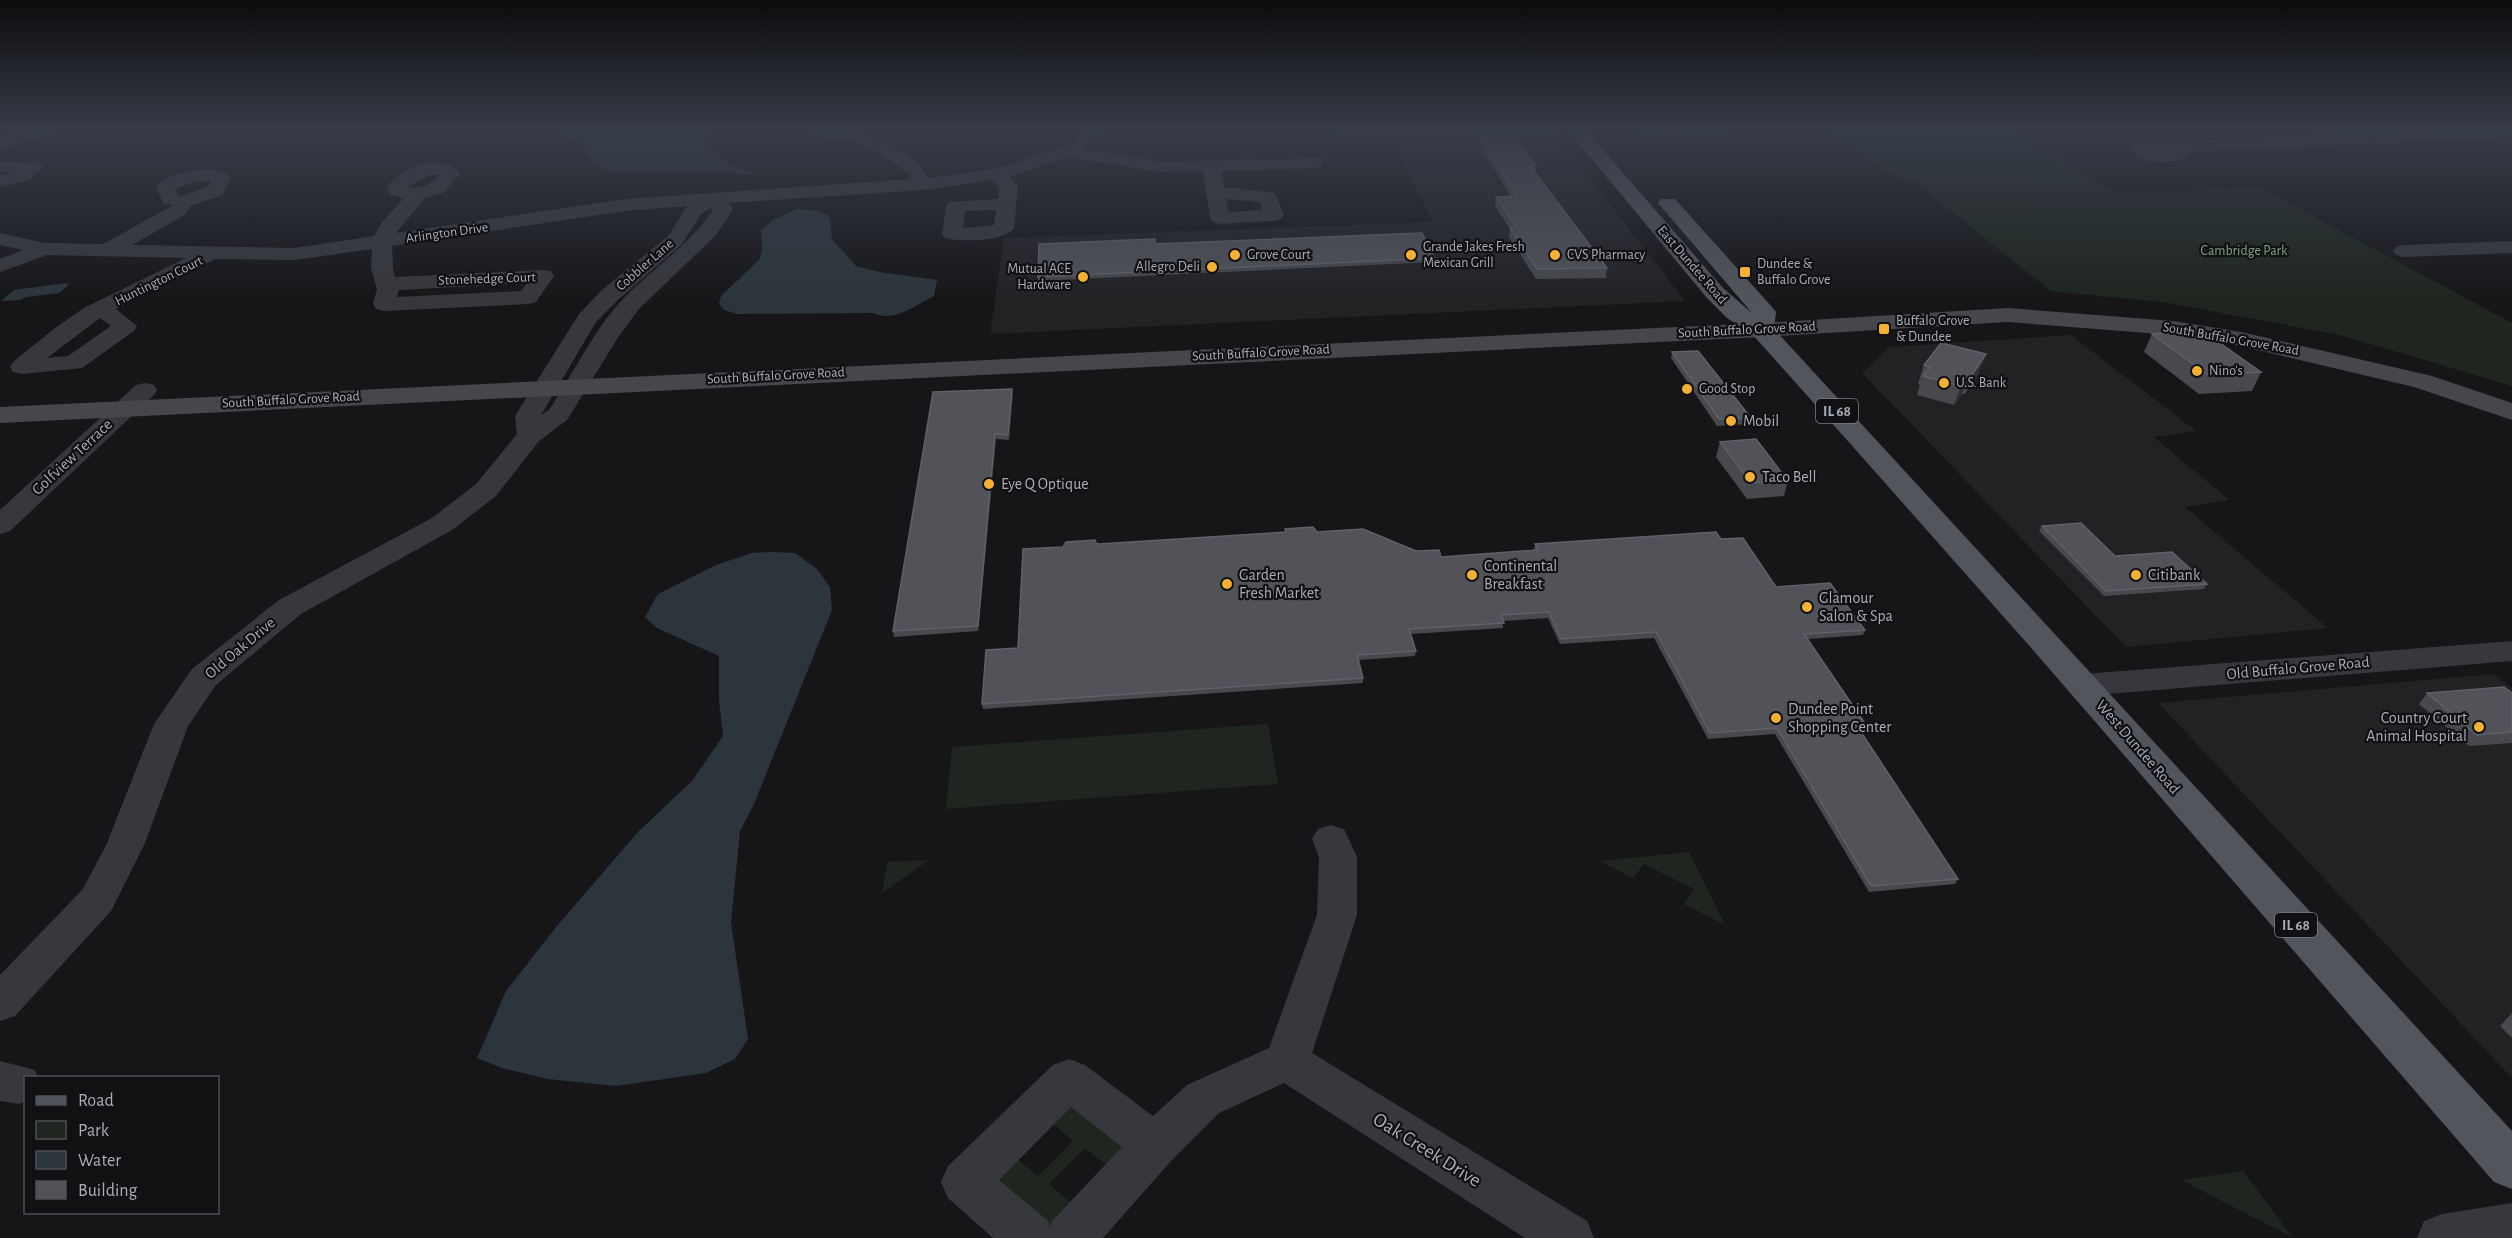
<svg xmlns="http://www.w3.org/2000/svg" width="2512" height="1238" viewBox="0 0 2512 1238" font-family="'Alegreya Sans',sans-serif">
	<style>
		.built { fill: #222225 }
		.green { fill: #1e261f }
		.water { fill: #2c353c }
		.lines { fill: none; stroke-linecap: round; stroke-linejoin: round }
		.street { fill: #37383d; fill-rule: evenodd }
		.secondary { fill: #45474d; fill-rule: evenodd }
		.primary { fill: #53555c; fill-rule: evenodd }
		.wall { fill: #47494d }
		.shaded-wall { fill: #2f3033 }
		.building { fill: #525359; stroke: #5f6168; stroke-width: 1.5 }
		.poi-dot { fill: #f2b134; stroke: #111113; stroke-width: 2 }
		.labels { text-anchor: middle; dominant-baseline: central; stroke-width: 4.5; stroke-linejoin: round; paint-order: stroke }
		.far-street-label { font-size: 14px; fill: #a8adb8; stroke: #111113 }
		.far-poi-label { font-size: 14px; fill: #a8adb8; stroke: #111113; text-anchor: start }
		.far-park-label { font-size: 14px; fill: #7fa381; stroke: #111113 }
		.shield { fill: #111113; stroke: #7b7e86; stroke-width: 1.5 }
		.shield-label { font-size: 15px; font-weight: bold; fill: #a8adb8 }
		.poi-label { font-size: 16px; fill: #a8adb8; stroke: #111113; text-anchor: start }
		.street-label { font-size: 16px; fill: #a8adb8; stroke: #111113 }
		.near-street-label { font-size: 20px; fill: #a8adb8; stroke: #111113 }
	</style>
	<rect width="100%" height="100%" fill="#161618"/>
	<g class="built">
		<path d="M 1333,129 L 1551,129 L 1685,301 L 990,334 L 1004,238 L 1433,222 L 1391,139 L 1338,140 Z"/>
		<path d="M 2071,335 L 2196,431 L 2154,437 L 2229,500 L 2185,507 L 2328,628 L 2126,647 L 1862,373 L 1889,347 Z"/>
		<path d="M 2494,674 L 2512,688 L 2512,1078 L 2158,703 Z"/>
	</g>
	<g class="green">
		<path d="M 1824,129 L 2011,129 L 2117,194 L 2259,187 L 2512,323 L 2512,386 L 2340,335 L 2162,302 L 2051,291 L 1916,183 L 1882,170 Z"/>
		<path d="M 1268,724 L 1278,784 L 946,809 L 952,747 Z"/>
		<path d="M 1689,852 L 1725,925 L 1684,904 L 1694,889 L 1644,864 L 1633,878 L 1600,861 Z"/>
		<path d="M 929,860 L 882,893 L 887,862 Z"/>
		<path d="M 1076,1100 L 1130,1142 L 1108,1166 L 1085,1148 L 1049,1184 L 1072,1204 L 1050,1227 L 995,1179 L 1016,1158 L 1038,1176 L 1073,1141 L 1052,1123 Z"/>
		<path d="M 2243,1171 L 2292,1237 L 2181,1180 Z"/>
	</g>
	<g class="water">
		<path d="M 564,129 L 709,129 L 705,141 C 714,158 736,167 753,173 L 753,175 L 721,172 L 608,171 L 593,164 L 586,150 L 565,132 Z"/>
		<path d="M 797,209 L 819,211 L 827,215 L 830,219 L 832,239 L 856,266 L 879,272 L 937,280 L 934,296 C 914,306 894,323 873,313 L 737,314 L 724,310 L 719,304 L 721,296 L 760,259 L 762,248 L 761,231 L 771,221 Z"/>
		<path d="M 66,283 L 69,285 L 59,293 L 26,297 L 20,300 L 1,301 L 14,290 Z"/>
		<path d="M 771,552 L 795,553 L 817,569 L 830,587 L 832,610 L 754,804 L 740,831 L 731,922 L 748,1039 L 735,1059 L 706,1073 L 616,1086 L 548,1079 L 502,1068 L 477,1058 L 506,991 L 556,927 L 638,832 L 692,781 L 723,736 L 719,700 L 719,656 L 657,628 L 645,617 L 658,594 L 716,565 L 752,553 Z"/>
	</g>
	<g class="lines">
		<g class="street">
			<path d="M 28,129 L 53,129 L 50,133 L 0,150 L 0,139 Z"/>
			<path d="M 808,129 C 848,127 907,141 929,178 L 1000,168 L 1067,145 L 1088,129 L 1107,129 L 1083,149 L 1162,162 L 1315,158 L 1321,159 L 1324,163 L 1321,167 L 1315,168 L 1221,171 L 1224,187 L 1275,193 L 1284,215 L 1281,219 L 1274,221 L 1220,224 L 1213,222 L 1210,218 L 1203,171 L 1162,172 L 1066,157 L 1010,177 L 1018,186 L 1014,228 C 1005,242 960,242 945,238 L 942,234 L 946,206 L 949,202 L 998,199 L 999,187 L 992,180 L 923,190 L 728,203 L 733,209 L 716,235 L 639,309 L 619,336 L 567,420 L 539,441 L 496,496 L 452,530 L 301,614 L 216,685 L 188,726 L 145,843 L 111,911 L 15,1016 L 0,1021 L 0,975 L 83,889 L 107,843 L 154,724 L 192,669 L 279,600 L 432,518 L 476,484 L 517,434 L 515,416 L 579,314 L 602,290 L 668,236 L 687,206 L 625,211 L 392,246 L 393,268 L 395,277 L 543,270 L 551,271 L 554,276 L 536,302 L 528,304 L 384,311 L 376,309 L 373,304 L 377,289 L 371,268 L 372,249 L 294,260 L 215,259 L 116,309 L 137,326 L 134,331 L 82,368 L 22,374 L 13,372 L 10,367 L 13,362 L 55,328 L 84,308 L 186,258 L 47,255 L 0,272 L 0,259 L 23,250 L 0,245 L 0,233 L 45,243 L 103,244 L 170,207 L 172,205 L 163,203 L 156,187 C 167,171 219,161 231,178 L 222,195 L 191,206 L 185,215 L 132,245 L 294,248 L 374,236 L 382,222 L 404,198 L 390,195 L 387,187 C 400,168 443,150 460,174 L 443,193 L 425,198 L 396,233 L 625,199 L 911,179 L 908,173 C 889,161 871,145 849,141 C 835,139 818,142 808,129 ZM 430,175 L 439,175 C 429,186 422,189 407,187 ZM 196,181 L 211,181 L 208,187 L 182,196 L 178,195 L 175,189 ZM 1226,199 L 1260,202 L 1262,210 L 1229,212 ZM 710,208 L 713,210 C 690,245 653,268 624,298 C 593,330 574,373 549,410 L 541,415 L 596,322 L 618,300 L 682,244 L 701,214 ZM 996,210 L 994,225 L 963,228 L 965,211 ZM 527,283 L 521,291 L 397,297 L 399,290 ZM 100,318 L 111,326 L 68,356 L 47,358 Z"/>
			<path d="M 1637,129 L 1731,129 L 1728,133 L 1722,134 L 1660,136 L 1640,133 Z"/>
			<path d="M 2468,129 L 2512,129 L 2512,137 L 2187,152 L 2189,154 L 2186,158 C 2171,164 2136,166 2130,146 L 2133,142 L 2152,139 L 2171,142 Z"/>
			<path d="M 0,162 L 40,163 L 43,167 L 30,180 L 0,187 L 0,175 L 15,172 L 0,172 Z"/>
			<path d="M 2512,241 L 2512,253 L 2403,257 L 2396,255 L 2393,251 L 2396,247 L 2403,245 Z"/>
			<path d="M 145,383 L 154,385 L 157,390 L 154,395 L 10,531 L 0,534 L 0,510 L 136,385 Z"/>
			<path d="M 2512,641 L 2512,661 L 2083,696 L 2071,693 L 2066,685 L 2071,677 L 2083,674 Z"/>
			<path d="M 1331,825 L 1344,829 L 1357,857 L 1357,915 L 1312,1053 L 1587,1221 L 1594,1238 L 1525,1238 L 1284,1083 L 1219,1113 L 1172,1160 L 1103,1238 L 993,1238 L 948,1198 L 941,1182 L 948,1166 L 1053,1065 L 1069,1059 L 1085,1065 L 1153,1116 L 1187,1085 L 1269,1048 L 1317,915 L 1319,857 L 1312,839 L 1318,829 ZM 1071,1107 L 1122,1147 L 1052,1221 L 1050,1227 L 1048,1221 L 999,1180 Z"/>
			<path d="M 0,1061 L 35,1070 L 38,1078 L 26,1078 L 26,1101 L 19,1104 L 0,1101 Z"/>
			<path d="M 2512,1203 L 2512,1238 L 2417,1238 L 2424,1221 L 2442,1214 Z"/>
		</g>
		<path class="secondary" d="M 2008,308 L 2173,321 L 2241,332 L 2432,376 L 2512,403 L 2512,420 L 2414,387 L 2241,346 L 2173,335 L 2008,322 L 1762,337 L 0,423 L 0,407 L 1762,323 Z"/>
		<path class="primary" d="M 1567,129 L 1585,129 L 1723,288 L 1752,313 L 1658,203 L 1661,199 L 1675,199 L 1772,307 L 1776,312 L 1774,329 L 2512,1131 L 2512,1189 L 2494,1182 L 2033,650 L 1847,440 L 1753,335 L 1727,318 L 1707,298 Z"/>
	</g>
	<g class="wall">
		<path d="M 1469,129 L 1507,129 L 1536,165 L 1535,171 L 1607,268 L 1606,278 L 1536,279 L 1509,237 L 1510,229 L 1495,206 L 1496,197 L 1511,196 Z"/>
		<path d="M 1155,244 L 1435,258 L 1434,262 L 1038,281 L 1038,277 Z"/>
		<path d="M 2152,334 L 2261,372 L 2252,391 L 2199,394 L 2144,352 Z"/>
		<path d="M 1672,352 L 1751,418 L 1749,424 L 1717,426 L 1671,358 Z"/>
		<path d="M 1924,365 L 1979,373 L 1965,394 L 1962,394 L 1954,405 L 1917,395 L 1920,385 L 1918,384 Z"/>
		<path d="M 1013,393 L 1009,440 L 996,439 L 978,631 L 894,637 L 893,631 Z"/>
		<path d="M 1720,442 L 1788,481 L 1784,496 L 1747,499 L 1716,457 Z"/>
		<path d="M 2042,526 L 2115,556 L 2207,584 L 2204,589 L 2104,596 L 2039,531 Z"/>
		<path d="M 1285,529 L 1317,532 L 1441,557 L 1535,551 L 1534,549 L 1535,544 L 1721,539 L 1776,587 L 1865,630 L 1863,635 L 1808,639 L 1864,722 L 1862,728 L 1858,728 L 1958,879 L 1955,884 L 1869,892 L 1775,734 L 1708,739 L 1654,638 L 1560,644 L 1548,618 L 1503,621 L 1503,628 L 1411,634 L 1416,651 L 1415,656 L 1359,660 L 1363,678 L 1363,683 L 983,709 L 982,704 L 1018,648 L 1063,547 L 1096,543 L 1099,544 L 1285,532 Z"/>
		<path d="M 2427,693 L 2512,693 L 2512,743 L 2469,746 L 2419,704 Z"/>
		<path d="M 2512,1013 L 2512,1038 L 2500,1026 Z"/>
	</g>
	<g class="shaded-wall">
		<path d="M 1986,354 L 1979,373 L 1965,394 L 1972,375 Z"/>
		<path d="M 1969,375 L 1962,394 L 1954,405 L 1961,386 Z"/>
		<path d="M 1012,389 L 1013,393 L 1009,440 L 1008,435 Z"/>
		<path d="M 995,434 L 996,439 L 978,631 L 978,626 Z"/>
	</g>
	<g class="building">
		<path d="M 1475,129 L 1507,129 L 1536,165 L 1530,166 L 1607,268 L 1537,269 L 1510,228 L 1516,227 L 1496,197 L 1517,196 Z"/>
		<path d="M 1422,233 L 1435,258 L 1038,277 L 1039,244 L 1155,239 L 1155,244 Z"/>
		<path d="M 2203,331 L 2261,372 L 2208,375 L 2152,334 Z"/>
		<path d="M 1941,343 L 1986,354 L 1972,375 L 1969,375 L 1961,386 L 1923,376 L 1930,367 L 1924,365 Z"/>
		<path d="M 1698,351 L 1751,418 L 1719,419 L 1672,352 Z"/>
		<path d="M 1012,389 L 1008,435 L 995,434 L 978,626 L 893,631 L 933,392 Z"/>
		<path d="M 1756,439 L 1788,481 L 1751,483 L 1720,442 Z"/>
		<path d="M 2081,523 L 2115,556 L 2172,552 L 2207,584 L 2106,591 L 2042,526 Z"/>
		<path d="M 1313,527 L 1317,532 L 1363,529 L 1416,551 L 1439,550 L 1441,557 L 1538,550 L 1535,544 L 1716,532 L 1721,539 L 1743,538 L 1776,587 L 1830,583 L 1865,630 L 1804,634 L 1864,722 L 1855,723 L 1958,879 L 1871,886 L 1777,728 L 1710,733 L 1656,632 L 1561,639 L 1549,612 L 1501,615 L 1504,623 L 1409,629 L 1416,651 L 1357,655 L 1363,678 L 982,704 L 986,650 L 1018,648 L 1023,549 L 1063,547 L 1066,542 L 1095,540 L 1096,543 L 1099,544 L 1286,532 L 1285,529 Z"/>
		<path d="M 2504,687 L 2512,693 L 2512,732 L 2477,735 L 2427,693 Z"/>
	</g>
	<linearGradient id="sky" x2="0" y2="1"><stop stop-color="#0c0c0d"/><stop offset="0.43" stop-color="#363c48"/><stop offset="1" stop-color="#363c48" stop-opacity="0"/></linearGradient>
	<rect width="2512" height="302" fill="url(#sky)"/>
	<g class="poi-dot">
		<circle cx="1235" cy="255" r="6"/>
		<circle cx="1411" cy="255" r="6"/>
		<circle cx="1555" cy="255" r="6"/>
		<circle cx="1212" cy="267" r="6"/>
		<rect x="1739" y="266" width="12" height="12" rx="3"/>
		<circle cx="1083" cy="277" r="6"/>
		<rect x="1878" y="323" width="12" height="12" rx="3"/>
		<circle cx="2197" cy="371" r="6"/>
		<circle cx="1944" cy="383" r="6"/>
		<circle cx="1687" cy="389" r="6"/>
		<circle cx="1731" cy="421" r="6"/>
		<circle cx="1750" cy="477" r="6"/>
		<circle cx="989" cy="484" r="6"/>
		<circle cx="1472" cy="575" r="6"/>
		<circle cx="2136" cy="575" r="6"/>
		<circle cx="1227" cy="584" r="6"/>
		<circle cx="1807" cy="607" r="6"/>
		<circle cx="1776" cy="718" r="6"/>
		<circle cx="2479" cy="727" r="6"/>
	</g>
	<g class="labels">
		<g class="far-street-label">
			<text transform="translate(447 233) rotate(-8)">Arlington Drive</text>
			<text transform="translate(645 265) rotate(-41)">Cobbler Lane</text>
			<text transform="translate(1692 265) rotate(49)">East Dundee Road</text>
			<text transform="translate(487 279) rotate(-2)">Stonehedge Court</text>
			<text transform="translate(159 281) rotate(-26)">Huntington Court</text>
			<text transform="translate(1747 330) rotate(-3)">South Buffalo Grove Road</text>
			<text transform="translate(2231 339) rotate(10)">South Buffalo Grove Road</text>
			<text transform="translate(1261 353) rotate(-3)">South Buffalo Grove Road</text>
			<text transform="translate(776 376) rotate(-3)">South Buffalo Grove Road</text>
			<text transform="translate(291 400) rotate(-3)">South Buffalo Grove Road</text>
		</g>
		<g class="far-poi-label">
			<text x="1423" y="247">Grande Jakes Fresh<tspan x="1423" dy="16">Mexican Grill</tspan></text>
			<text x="1247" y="255">Grove Court</text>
			<text x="1567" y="255">CVS Pharmacy</text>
			<text x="1757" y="264">Dundee &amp;<tspan x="1757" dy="16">Buffalo Grove</tspan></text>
			<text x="1200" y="267" text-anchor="end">Allegro Deli</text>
			<text x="1071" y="269" text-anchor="end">Mutual ACE<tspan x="1071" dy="16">Hardware</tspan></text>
			<text x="1896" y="321">Buffalo Grove<tspan x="1896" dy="16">&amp; Dundee</tspan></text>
			<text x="2209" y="371">Nino's</text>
			<text x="1956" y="383">U.S. Bank</text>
			<text x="1699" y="389">Good Stop</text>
		</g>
		<g class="far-park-label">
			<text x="2244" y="251">Cambridge Park</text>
		</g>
		<g class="shield">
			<rect x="1816" y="399" width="42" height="24" rx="4.5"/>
			<rect x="2275" y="913" width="42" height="24" rx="4.5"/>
		</g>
		<g class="shield-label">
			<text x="1837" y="411">IL 68</text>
			<text x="2296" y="925">IL 68</text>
		</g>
		<g class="poi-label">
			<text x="1743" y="421">Mobil</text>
			<text x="1762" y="477">Taco Bell</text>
			<text x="1001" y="484">Eye Q Optique</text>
			<text x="1484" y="566">Continental<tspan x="1484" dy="18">Breakfast</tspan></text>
			<text x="1239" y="575">Garden<tspan x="1239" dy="18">Fresh Market</tspan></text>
			<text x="2148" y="575">Citibank</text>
			<text x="1819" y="598">Glamour<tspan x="1819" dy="18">Salon &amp; Spa</tspan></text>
			<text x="1788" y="709">Dundee Point<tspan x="1788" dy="18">Shopping Center</tspan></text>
			<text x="2467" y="718" text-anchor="end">Country Court<tspan x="2467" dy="18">Animal Hospital</tspan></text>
		</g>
		<g class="street-label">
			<text transform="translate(72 457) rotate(-43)">Golfview Terrace</text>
			<text transform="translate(240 648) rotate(-40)">Old Oak Drive</text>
			<text transform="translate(2298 668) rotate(-5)">Old Buffalo Grove Road</text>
			<text transform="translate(2138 747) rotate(49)">West Dundee Road</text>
		</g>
		<g class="near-street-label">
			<text transform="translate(1427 1150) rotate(32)">Oak Creek Drive</text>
		</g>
	</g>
	<rect x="24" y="1076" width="195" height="138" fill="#111113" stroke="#4d4f55" stroke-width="1.5"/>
	<rect x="36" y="1096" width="30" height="9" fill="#53555c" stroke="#4d4f55" stroke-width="1.5"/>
	<text x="78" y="1106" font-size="18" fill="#a8adb8">Road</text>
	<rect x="36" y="1121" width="30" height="18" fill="#1e261f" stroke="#4d4f55" stroke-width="1.5"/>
	<text x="78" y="1136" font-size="18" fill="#a8adb8">Park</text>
	<rect x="36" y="1151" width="30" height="18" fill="#2c353c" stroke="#4d4f55" stroke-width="1.5"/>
	<text x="78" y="1166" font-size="18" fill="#a8adb8">Water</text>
	<rect x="36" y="1181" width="30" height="18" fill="#525359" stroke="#4d4f55" stroke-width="1.5"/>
	<text x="78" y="1196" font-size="18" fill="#a8adb8">Building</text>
</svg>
